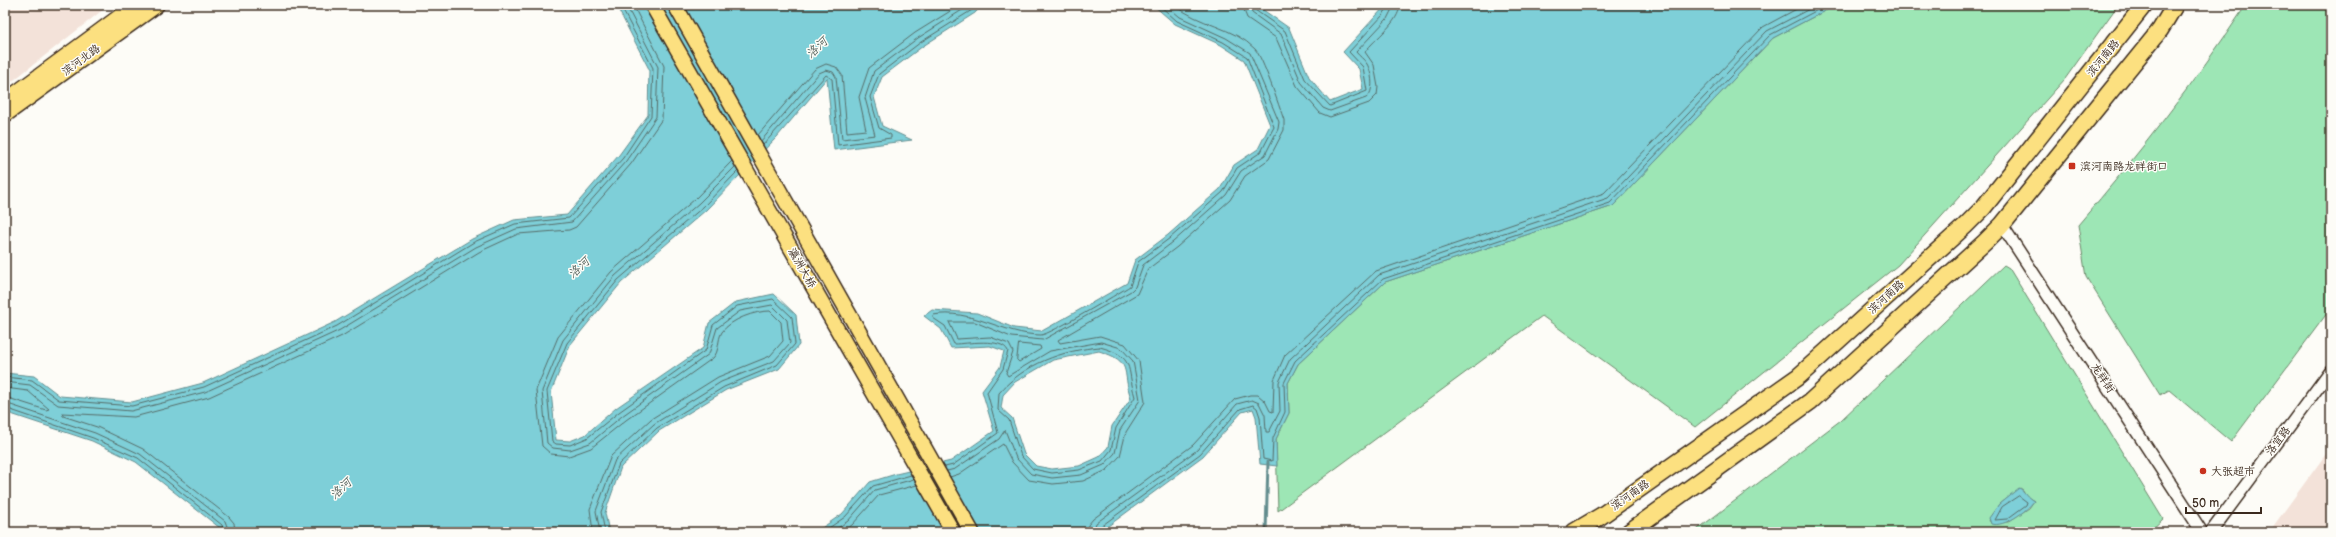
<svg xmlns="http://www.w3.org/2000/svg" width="2336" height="537" viewBox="0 0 2336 537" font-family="'Balsamiq Sans','LXGW WenKai TC',sans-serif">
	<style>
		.built { fill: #f3e2d9 }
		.green { fill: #9de6b5; stroke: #6c886a; fill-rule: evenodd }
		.water { fill: #7ecfd8; stroke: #638d8e; fill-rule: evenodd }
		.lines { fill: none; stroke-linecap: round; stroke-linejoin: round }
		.shore { stroke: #566c68; stroke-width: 1 }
		.stream { stroke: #638d8e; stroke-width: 3 }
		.minor-casing { stroke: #3b2a1e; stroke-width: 14 }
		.major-casing { stroke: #3b2a1e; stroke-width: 17 }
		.highway-casing { stroke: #3b2a1e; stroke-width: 19 }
		.minor { stroke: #fdfcf7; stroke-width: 11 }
		.major { stroke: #fce080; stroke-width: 14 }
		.highway { stroke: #fce080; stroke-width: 16 }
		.poi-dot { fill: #c8321e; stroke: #fdfcf7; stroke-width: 1.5 }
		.labels { text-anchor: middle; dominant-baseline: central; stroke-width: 3; stroke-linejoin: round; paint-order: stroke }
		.street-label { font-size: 11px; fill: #3b2a1e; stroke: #fdfcf7 }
		.poi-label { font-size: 11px; fill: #3b2a1e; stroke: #fdfcf7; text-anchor: start }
		.water-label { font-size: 12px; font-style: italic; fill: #4f5c56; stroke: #fdfcf7 }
	</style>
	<rect width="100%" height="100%" fill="#fdfcf7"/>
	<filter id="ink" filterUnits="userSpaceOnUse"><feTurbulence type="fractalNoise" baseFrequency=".025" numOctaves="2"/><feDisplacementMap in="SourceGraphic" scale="8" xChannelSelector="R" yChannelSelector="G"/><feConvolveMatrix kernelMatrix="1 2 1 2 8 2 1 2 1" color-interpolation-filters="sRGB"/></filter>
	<g filter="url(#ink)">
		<g class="built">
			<path d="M 5,5 L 109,5 L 5,87 Z"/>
			<path d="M 2331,447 L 2331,532 L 2269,532 Z"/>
		</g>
		<g class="green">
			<path d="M 1836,5 L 2118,5 L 2065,79 L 1898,265 L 1695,427 L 1542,316 L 1278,511 L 1276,439 L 1289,413 L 1288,383 L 1298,364 L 1385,282 L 1613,206 L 1773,38 Z"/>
			<path d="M 2246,5 L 2331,5 L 2331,308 L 2231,442 L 2169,390 L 2160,395 L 2086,277 L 2078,225 C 2138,155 2195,82 2246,5 Z"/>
			<path d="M 2004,265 L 2009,268 L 2163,519 L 2149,532 L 1694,532 L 1841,420 ZM 2020,488 L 2023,490 L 2026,496 L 2034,501 L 2029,508 L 2008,522 L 1989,521 L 1999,504 Z"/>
		</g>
		<g class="water">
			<path d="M 616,5 L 982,5 L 975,13 L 923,46 L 882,77 L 874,97 L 882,126 L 912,140 L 834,150 L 827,78 L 777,137 L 706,210 L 621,283 L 570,345 L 551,392 L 556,440 L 570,441 L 585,435 L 616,408 L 703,348 L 709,323 L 736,302 L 774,294 L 796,315 L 799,345 L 779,369 L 726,390 L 659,431 L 621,467 L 605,513 L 609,532 L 220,532 L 220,528 L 136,462 L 92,441 L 5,412 L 5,373 L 34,376 L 60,396 L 132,402 L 203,383 L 335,322 L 472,239 L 514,220 L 567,215 L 619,155 L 648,115 L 649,69 Z"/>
			<path d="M 1153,5 L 1256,5 L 1289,28 L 1309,77 L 1330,102 L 1363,89 L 1359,69 L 1343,52 L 1386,5 L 1836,5 L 1773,38 L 1613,206 L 1385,282 L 1298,364 L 1288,383 L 1289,413 L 1276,439 L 1277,466 L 1260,464 L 1256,417 L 1253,409 L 1242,412 L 1203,456 L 1100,532 L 816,532 L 842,514 L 870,482 L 896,474 L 951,461 L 994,431 L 982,391 L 1000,367 L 1004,351 L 990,346 L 951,348 L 941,329 L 924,316 L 932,310 L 977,313 L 1014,328 L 1042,331 L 1127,283 L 1135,260 L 1168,235 L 1220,189 L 1234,165 L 1258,149 L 1270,125 L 1244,60 L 1221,45 L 1175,24 ZM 1099,351 C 1134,362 1121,370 1131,398 L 1112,426 L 1108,447 L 1099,457 L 1079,466 L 1052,469 L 1036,466 L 1024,454 L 1012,418 L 1001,408 L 1003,395 L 1015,382 L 1053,360 Z"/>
			<path d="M 2019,488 C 2024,490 2027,498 2034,501 C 2027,511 2004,528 1991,524 L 1989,518 L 1999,504 Z"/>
		</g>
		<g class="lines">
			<g class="shore">
				<path d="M 1242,5 L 1247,18 L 1276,38 L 1297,86 L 1320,113 L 1330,117 L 1369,103 L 1377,95 L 1378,87 L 1374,65 L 1365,52 C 1375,38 1399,23 1400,5"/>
				<path d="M 1248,5 L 1252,13 L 1281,34 L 1301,82 L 1323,108 L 1330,111 L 1366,98 C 1375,92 1372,73 1367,64 C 1364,59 1359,56 1356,52 L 1387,19 L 1394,5"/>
				<path d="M 1253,5 L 1255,10 L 1285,31 L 1305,79 L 1330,106 L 1367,91 L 1363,67 L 1349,52 L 1383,15 L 1389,5"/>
				<path d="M 758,135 L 815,69 L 826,64 L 836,67 L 842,75 L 847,132 L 866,130 L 859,97 L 869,68 L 915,33 L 960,5"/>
				<path d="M 761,141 L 819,73 L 826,70 L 833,72 L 836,77 L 842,139 L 875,135 L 865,98 L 874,71 L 918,38 L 970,5"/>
				<path d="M 763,145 L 826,75 L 832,79 L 838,145 L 891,138 L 891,135 L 879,128 L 870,97 L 879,74 L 921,42 L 972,10 L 977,5"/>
				<path d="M 1019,344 L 1040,346 L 1041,349 L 1019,362 L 1017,360 Z"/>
				<path d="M 1100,347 C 1136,357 1126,367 1135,397 L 1116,428 L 1111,450 L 1102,461 L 1079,470 L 1052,473 L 1033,469 L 1021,456 L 1009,420 L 998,410 L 999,393 C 1024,364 1063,350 1100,347 Z"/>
				<path d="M 5,377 L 32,380 L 59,400 L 132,406 L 204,387 L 337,326 L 474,242 L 515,224 L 569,218 L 623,158 L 651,116 L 653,68 L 620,5"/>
				<path d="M 5,382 L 30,385 L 58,405 L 131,411 L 205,392 L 340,330 L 476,247 L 516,229 L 572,222 L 626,161 L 656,117 L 658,67 L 626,5"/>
				<path d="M 5,388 L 28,391 L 49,409 L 46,410 L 5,397"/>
				<path d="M 5,403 L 95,433 L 140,454 L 225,521 L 229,532"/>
				<path d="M 5,408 L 93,438 L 138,458 L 222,525 L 224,532"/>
				<path d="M 945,467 L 953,465 L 998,433 L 987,392 L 1003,369 L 1008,351 C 1002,337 966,344 954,344 L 945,326 L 933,318 L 933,315 C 971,308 1004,335 1041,335 C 1049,335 1119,293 1130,286 L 1138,262 L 1170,238 L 1223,192 L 1237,168 L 1261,152 L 1274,127 L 1247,57 L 1223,42 L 1177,21 L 1159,5"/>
				<path d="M 947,471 L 955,469 L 999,439 L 1005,430 L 1016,458 L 1031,474 L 1052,478 L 1081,475 L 1104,465 L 1115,453 L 1120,430 L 1140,400 L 1133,361 L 1121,348 L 1101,342 L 1050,351 L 1008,376 L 1006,373 L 1013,352 L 1009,344 L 990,337 L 957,339 L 949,322 L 975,322 L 1011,337 L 1043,340 L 1131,291 L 1135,287 L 1143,265 L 1173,242 L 1226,195 L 1241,171 L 1265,155 L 1278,129 L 1279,122 L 1250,53 L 1226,38 L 1180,17 L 1166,5"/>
				<path d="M 950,477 L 959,474 L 1003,444 L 1012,462 L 1029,480 L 1053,484 L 1083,481 L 1107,470 L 1120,456 L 1126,432 L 1145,402 L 1139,361 L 1125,344 L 1100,336 L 1060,343 L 1058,340 L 1137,294 L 1148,269 L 1177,247 L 1230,200 L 1245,176 L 1269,159 L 1284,130 L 1284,120 C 1279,106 1263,58 1255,49 C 1234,27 1198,25 1175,5"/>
				<path d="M 2019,496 L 2027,502 L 2026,505 L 2007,519 L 1995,520 L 2002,507 Z"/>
				<path d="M 235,532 L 234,523 L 229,517 L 143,449 L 97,427 L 63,416 L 62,413 L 134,417 L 209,397 L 342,336 L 479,252 L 518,234 L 569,230 L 576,227 L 631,164 L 662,119 L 664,66 L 633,5"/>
				<path d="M 593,532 L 590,509 L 611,456 L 651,419 L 718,377 L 770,356 L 783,341 L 781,322 L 770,311 C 755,311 731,319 722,332 C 717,340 720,351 713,358 L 626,420 L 591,448 L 569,456 L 551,454 L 542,446 L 536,390 L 558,337 L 611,272 L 695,199 L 732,161"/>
				<path d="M 600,532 L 596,511 L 615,460 L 654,424 L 721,382 L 774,361 L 790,343 L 787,320 L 772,305 L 740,311 L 717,328 L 709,354 L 622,416 L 590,443 L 570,450 L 553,448 L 547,443 L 542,391 L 563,340 L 615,276 L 699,203 L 735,167"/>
				<path d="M 605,532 L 601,512 L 619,464 L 657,428 L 724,387 L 777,365 L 795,344 L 792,317 L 773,299 L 737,306 L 713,325 L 706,350 L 619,412 L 587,438 L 570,445 L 556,444 L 552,441 L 547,391 L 567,343 L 618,280 L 703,207 L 738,171"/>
				<path d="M 823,532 L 845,517 L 873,486 L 911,475"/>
				<path d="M 832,532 L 848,521 L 875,490 L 914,479"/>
				<path d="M 842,532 L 852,525 L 879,495 L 917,485"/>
				<path d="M 1087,532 L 1088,525 L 1093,519 L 1193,445 L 1235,399 L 1250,395 L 1258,395 L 1265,401 L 1270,411 L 1273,412 L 1274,380 L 1285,355 L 1376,271 L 1604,193 L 1763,27 L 1804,5"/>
				<path d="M 1093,532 L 1096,523 L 1197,450 L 1237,404 L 1252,400 L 1259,403 L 1265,415 L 1266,432 L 1269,432 L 1280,411 L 1279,382 L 1290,359 L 1379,275 L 1608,198 L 1767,31 L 1817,5"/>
				<path d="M 1098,532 L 1100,527 L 1200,454 L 1240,409 L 1253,405 L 1257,408 L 1260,417 L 1263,459 L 1272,461 L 1273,438 L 1285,412 L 1284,383 L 1295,361 L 1383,279 L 1610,203 L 1770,35 L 1827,5"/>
			</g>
			<path class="stream" d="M 1266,532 L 1268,462"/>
			<defs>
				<g id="minor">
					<path d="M 2002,225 L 2202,532"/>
					<path d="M 2211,532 L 2331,370"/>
				</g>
				<g id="major">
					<path d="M 652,5 L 953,532"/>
					<path d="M 675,5 L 972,532"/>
					<path d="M 5,101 L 135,5"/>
					<path d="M 5,115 L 157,5"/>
				</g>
				<g id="highway">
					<path d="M 1574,532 L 1601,516 L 1799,376 L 1965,226 L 1983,208 L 2144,5"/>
					<path d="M 1629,532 L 1811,401 L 1985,242 L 2002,225 L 2160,30 L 2175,5"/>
				</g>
			</defs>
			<use href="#minor" class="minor-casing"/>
			<use href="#major" class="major-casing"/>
			<use href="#highway" class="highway-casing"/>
			<use href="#minor" class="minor"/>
			<use href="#major" class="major"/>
			<use href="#highway" class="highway"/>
		</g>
	</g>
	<g class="poi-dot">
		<rect x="2068" y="162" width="8" height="8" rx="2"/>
		<circle cx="2203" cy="471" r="4"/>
	</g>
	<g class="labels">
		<g class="street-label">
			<text transform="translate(2103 58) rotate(-51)">滨河南路</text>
			<text transform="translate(81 60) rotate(-36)">滨河北路</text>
			<text transform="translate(802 268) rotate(60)">瀛洲大桥</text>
			<text transform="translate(1886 297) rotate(-42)">滨河南路</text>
			<text transform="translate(2103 378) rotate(57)">龙祥街</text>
			<text transform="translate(2278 441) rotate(-53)">洛宜路</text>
			<text transform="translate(1630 495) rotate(-35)">滨河南路</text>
		</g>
		<g class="poi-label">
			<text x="2080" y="166">滨河南路龙祥街口</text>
			<text x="2211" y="471">大张超市</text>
		</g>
		<g class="water-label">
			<text transform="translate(817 48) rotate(-43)">洛河</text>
			<text transform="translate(579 268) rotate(-43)">洛河</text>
			<text transform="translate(341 489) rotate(-43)">洛河</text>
		</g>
	</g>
	<rect width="2336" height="537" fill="none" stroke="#fdfcf7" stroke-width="20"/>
	<rect x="10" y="10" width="2316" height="517" fill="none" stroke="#3b2a1e" stroke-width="1.5" filter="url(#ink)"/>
	<path d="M2186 507v6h75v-6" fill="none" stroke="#3b2a1e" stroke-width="2"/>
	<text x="2192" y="507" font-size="12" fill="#3b2a1e" stroke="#fdfcf7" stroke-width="3" paint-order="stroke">50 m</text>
</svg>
